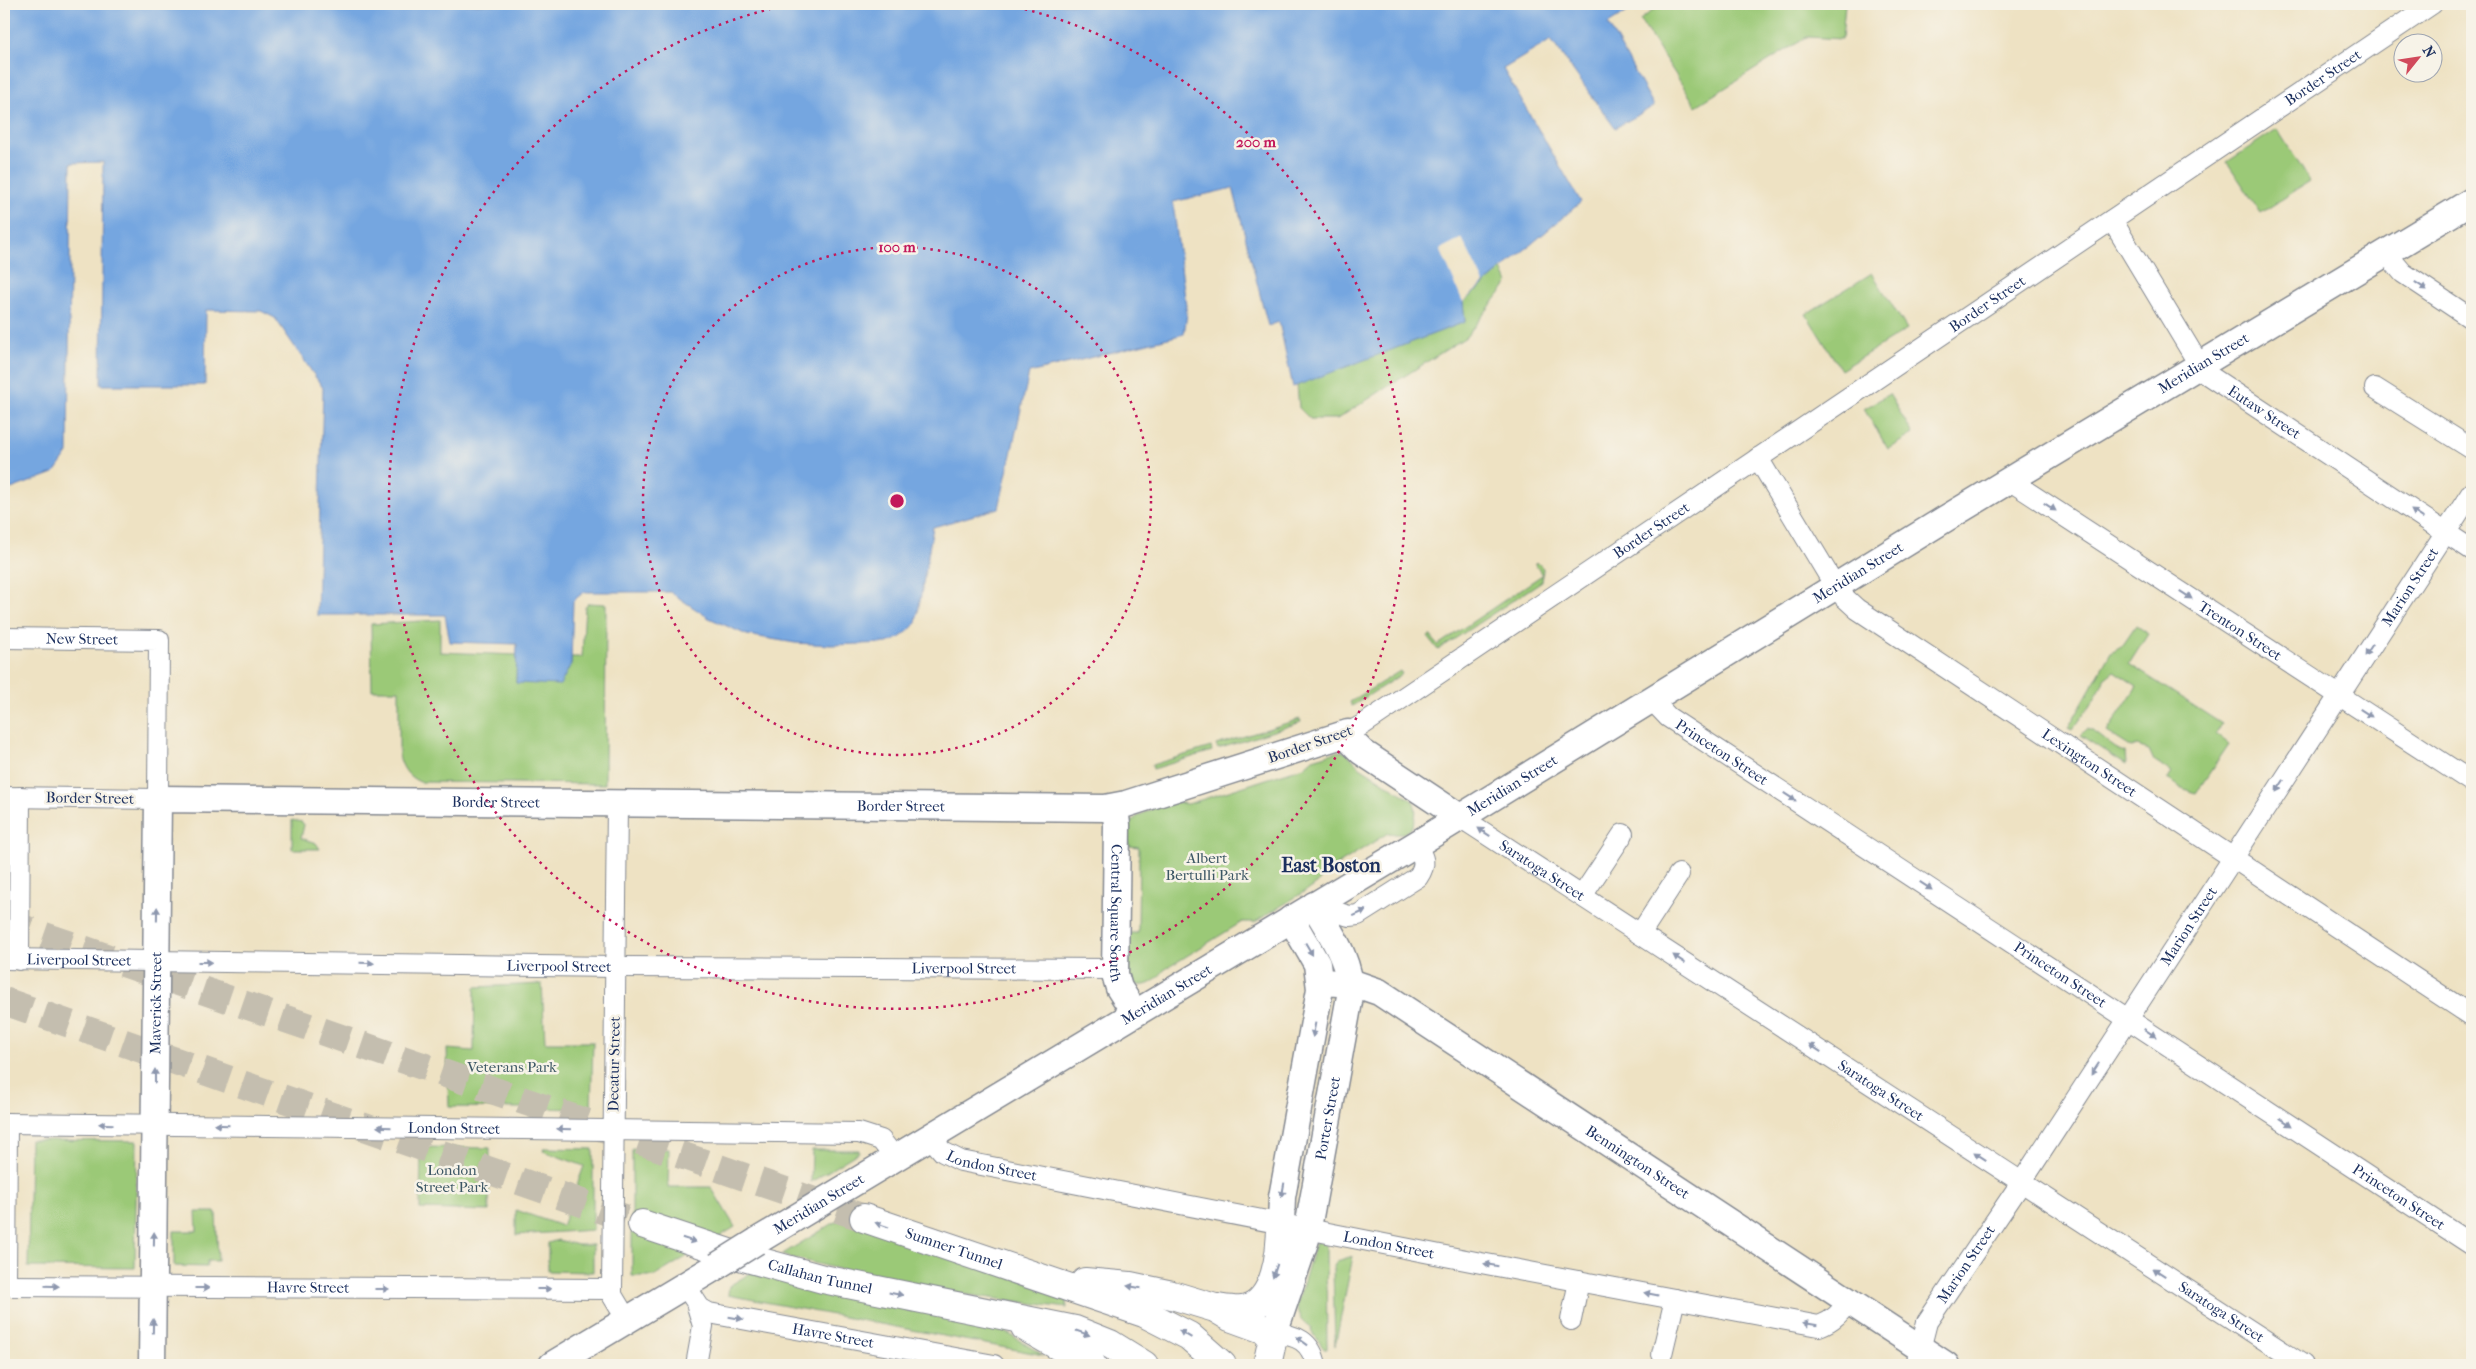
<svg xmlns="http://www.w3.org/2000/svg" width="2476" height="1369" viewBox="0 0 2476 1369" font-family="'IM FELL French Canon',serif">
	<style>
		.green { fill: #9bc977; stroke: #5b7c6a }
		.water { fill: #75a6e0; stroke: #486a9f }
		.pier { fill: #eee2c3 }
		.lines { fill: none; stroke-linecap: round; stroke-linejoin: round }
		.highway-tunnel { stroke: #c4beaf; stroke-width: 28; stroke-dasharray: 28 14; stroke-linecap: butt }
		.minor-casing { stroke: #848890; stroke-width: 22 }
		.major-casing { stroke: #848890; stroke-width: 29 }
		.highway-casing { stroke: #848890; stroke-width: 30 }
		.minor { stroke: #fff; stroke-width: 20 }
		.major { stroke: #fff; stroke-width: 26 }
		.highway { stroke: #fff; stroke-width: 28 }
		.major-bridge-casing { stroke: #848890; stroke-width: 29; stroke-linecap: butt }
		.major-bridge { stroke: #fff; stroke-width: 26 }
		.oneway { fill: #8d97ae }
		.ring { fill: none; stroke: #c2185b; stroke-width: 2.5; stroke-dasharray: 2.5 5 }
		.labels { text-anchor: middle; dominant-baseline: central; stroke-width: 5; stroke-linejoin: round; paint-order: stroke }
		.street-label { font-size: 15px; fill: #1b2f5e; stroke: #f7f3e8 }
		.park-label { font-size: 15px; fill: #3b5664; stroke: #f7f3e8 }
		.district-label { font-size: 20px; font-weight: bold; fill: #1b2f5e; stroke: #f7f3e8 }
		.centre { fill: #c2185b; stroke: #f7f3e8; stroke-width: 2.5 }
		.ring-label { font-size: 15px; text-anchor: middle; font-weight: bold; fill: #c2185b; stroke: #f7f3e8; stroke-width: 5; stroke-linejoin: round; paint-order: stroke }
	</style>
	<rect width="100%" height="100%" fill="#f7f3e8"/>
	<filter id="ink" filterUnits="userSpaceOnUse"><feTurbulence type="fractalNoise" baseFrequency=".02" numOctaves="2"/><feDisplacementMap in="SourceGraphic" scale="10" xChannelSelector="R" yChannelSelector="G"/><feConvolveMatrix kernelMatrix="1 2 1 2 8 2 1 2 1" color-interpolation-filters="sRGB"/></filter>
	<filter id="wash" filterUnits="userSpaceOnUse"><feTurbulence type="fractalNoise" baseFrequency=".0096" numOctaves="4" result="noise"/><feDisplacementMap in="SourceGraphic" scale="20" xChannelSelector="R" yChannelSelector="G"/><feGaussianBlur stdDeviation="1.12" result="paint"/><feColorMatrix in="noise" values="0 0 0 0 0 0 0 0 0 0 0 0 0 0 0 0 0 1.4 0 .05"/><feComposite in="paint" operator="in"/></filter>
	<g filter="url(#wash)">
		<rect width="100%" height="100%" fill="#eee2c3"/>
		<g class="green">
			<path d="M 1661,4 L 1845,4 L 1842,39 L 1807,37 L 1696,106 L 1640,20 Z"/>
			<path d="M 2277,129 L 2310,181 L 2261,213 L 2227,162 Z"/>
			<path d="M 1502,269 L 1508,283 L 1466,337 L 1337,419 L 1310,419 L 1299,408 L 1297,385 L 1465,322 L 1463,302 Z"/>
			<path d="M 1872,273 L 1907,329 L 1841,370 L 1806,314 Z"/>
			<path d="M 1889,394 L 1913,434 L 1888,449 L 1864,409 Z"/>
			<path d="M 1537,562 L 1543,568 L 1542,581 L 1438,650 L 1428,637 L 1430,635 L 1438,645 L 1542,575 L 1535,564 Z"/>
			<path d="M 588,603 L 606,604 L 605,784 L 420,782 C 408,777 402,768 399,755 L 399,690 L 372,690 L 371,624 L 440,620 L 440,652 L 517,655 L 516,683 L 571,664 L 571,657 L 582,657 L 585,607 Z"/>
			<path d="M 2136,626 L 2148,634 L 2129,664 L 2222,724 L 2216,734 L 2229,744 L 2196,793 C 2186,791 2176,784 2167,779 L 2171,773 L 2154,761 L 2149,750 L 2137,746 L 2132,748 L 2107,732 L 2137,686 L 2114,671 L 2104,679 C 2104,687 2079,722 2072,730 L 2068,728 L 2111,652 L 2123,645 Z"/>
			<path d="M 1400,671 L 1402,674 L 1352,706 L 1350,702 Z"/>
			<path d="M 1300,719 L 1301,722 L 1218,749 L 1216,745 Z"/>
			<path d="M 2086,729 C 2098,730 2112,750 2125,752 L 2126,765 L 2080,735 Z"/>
			<path d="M 1211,747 L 1212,751 L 1153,769 L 1152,765 Z"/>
			<path d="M 1340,751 L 1347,753 L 1360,767 L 1413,801 C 1419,812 1415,831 1400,834 C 1397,835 1392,833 1388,833 L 1324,873 L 1317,884 L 1255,922 L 1242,922 L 1164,970 C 1156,982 1143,991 1129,981 L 1124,933 L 1138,933 L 1139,847 L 1129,846 L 1126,827 C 1135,814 1161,804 1176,802 C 1181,802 1183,804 1188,804 L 1304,767 L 1313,759 Z"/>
			<path d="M 292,820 L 302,822 L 304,825 L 301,838 L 316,843 L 320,849 L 292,849 Z"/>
			<path d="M 542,984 L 545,1042 L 593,1042 L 591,1109 L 449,1107 L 447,1049 L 474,1051 L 475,987 Z"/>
			<path d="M 30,1140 L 137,1141 L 135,1268 L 28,1267 Z"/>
			<path d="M 421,1147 L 490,1148 L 489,1211 L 420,1209 Z"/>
			<path d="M 544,1148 L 593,1149 L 593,1230 L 516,1235 L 516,1210 L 562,1226 L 584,1166 L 543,1151 Z"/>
			<path d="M 632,1149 L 669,1149 L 668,1187 L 711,1187 L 735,1227 L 655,1276 L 632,1276 Z"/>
			<path d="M 812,1150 L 859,1150 L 859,1152 L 811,1182 Z"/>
			<path d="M 868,1202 L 868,1208 L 1066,1300 L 1067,1308 L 969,1295 L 888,1281 L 781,1255 Z"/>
			<path d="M 196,1212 L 216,1212 L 218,1261 L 207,1261 L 207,1267 L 174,1266 L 174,1231 L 197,1231 Z"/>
			<path d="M 558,1240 L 578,1245 L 593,1245 L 593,1272 L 548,1271 L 548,1243 Z"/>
			<path d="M 1316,1241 L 1326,1244 L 1327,1349 L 1324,1349 L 1311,1330 L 1312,1328 C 1302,1322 1297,1316 1297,1304 Z"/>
			<path d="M 1353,1256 L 1335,1346 L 1333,1268 L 1337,1261 Z"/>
			<path d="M 754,1271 L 981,1321 L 1004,1331 L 1043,1355 L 728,1295 L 729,1286 Z"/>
		</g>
		<path class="water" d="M 4,4 L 1640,4 L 1608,24 L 1654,106 L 1615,128 L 1551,40 L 1503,69 L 1581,202 L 1463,302 L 1465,322 L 1293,387 L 1279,322 L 1268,326 L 1233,188 L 1173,202 L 1187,314 L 1184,334 L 1029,373 L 999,508 L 933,527 L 916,623 C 907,633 900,639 887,643 L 831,645 L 795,643 L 747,635 L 709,618 L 670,592 L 584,592 L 573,601 L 571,664 L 560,685 L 516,683 L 517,644 L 450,642 L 445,615 L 317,615 L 323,388 L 275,318 L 261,311 L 206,310 L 205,385 L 101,385 L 103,162 L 71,163 L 68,453 L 54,473 L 11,489 L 4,482 Z"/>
		<path class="pier" d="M 1462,238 L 1484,283 L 1463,302 L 1440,249 Z"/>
	</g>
	<g filter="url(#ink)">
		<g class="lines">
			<g class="highway-tunnel">
				<path d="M 4,922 L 864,1218"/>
				<path d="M 4,1001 L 642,1224"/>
			</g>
			<defs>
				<g id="minor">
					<path id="s1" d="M 2112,220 L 2200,366 L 2208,375 L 2472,550"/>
					<path d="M 2386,253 L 2403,273 L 2472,319"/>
					<path d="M 2375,388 L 2472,449"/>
					<path id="s2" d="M 1758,458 L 1835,586 L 1845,598 L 1857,609 L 2472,1016"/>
					<path id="s3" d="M 2009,480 L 2472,782"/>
					<path id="s4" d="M 4,638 L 159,640 L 158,799 L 4,797"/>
					<path id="s5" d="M 1651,699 L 1668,717 L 2472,1245"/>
					<path id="s6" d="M 1348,733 L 1364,724 L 2432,4"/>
					<path d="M 617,804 L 612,1289 L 612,1295 L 627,1320"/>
					<path id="s7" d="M 1460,817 L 2303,1365"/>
					<path d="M 1582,896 L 1623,834"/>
					<path d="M 1314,905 L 1349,916 L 1358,915 L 1418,877 C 1427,864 1424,857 1416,845"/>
					<path d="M 1640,934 L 1679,874"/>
					<path id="s8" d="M 4,959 L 615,967 L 1115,969"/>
					<path d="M 19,960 L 20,797"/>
					<path id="s9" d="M 4,1123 L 859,1133 L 881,1140 L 895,1158"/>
					<path id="s10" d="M 930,1137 L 943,1152 L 961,1161 L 1481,1263 L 1819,1326 C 1833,1321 1840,1313 1849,1301"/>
					<path id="s11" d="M 685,1285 L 700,1308 L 709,1313 L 994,1365"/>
					<path id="s12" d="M 4,1286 L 612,1289"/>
					<path d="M 6,1286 L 7,1123"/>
					<path d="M 1571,1320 L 1579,1281"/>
					<path d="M 1274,1333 C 1297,1335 1311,1341 1316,1365"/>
					<path d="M 1662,1354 L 1675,1299"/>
					<path d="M 696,1365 L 703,1326 L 697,1306"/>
					<path id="s13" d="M 1916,1365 L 1927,1322 L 2021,1183 L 2472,492"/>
				</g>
				<g id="major">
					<path id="s14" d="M 1115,807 L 1117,825 L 1115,974 L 1119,988 L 1135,1013"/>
					<path id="s15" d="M 1321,982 L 1356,984 L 1379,992 L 1946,1365"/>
					<path d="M 1281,1223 L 1282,1197 L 1320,989 L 1317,964 L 1291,919"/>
					<path id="s16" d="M 757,1241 L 1425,839 L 1945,519 L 2472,201"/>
					<path id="s17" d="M 1274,1333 L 1306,1239 L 1350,996 C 1352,962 1330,933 1314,905"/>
					<path id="s18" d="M 152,1365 L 158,799 L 1105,808 L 1126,804 L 1348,733 L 1353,743 L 1362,752 L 1460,817"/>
					<path d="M 552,1365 L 717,1266"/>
				</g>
				<g id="highway">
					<path id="s19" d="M 864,1218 L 1144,1313 L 1189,1336 L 1222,1365"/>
					<path id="s20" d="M 642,1224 L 729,1253 L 823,1279 L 1075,1330 L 1110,1344 L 1144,1365"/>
					<path d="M 1085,1282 L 1130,1286 L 1172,1295 L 1215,1308 L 1230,1317 L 1274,1333 L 1267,1365"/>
					<path d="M 1216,1308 C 1224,1309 1235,1311 1243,1310 C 1277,1304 1281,1249 1281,1223"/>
					<path d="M 1025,1327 L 1092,1365"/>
				</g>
			</defs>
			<use href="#minor" class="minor-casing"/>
			<use href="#major" class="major-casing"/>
			<use href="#highway" class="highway-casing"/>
			<use href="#minor" class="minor"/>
			<use href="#major" class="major"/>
			<use href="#highway" class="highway"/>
			<defs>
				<path id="major-bridge" d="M 717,1266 L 757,1241"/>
			</defs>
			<use href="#major-bridge" class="major-bridge-casing"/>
			<use href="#major-bridge" class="major-bridge"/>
		</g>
		<defs><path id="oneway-solid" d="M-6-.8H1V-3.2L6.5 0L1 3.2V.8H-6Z" transform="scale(1.25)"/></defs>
		<g class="oneway">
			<use href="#oneway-solid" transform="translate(2421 286) rotate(34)"/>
			<use href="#oneway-solid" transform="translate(2050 507) rotate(33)"/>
			<use href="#oneway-solid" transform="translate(2417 514) rotate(-147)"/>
			<use href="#oneway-solid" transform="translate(2186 595) rotate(33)"/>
			<use href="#oneway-solid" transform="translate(2369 650) rotate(123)"/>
			<use href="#oneway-solid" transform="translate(2366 713) rotate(33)"/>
			<use href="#oneway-solid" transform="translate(2280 786) rotate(123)"/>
			<use href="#oneway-solid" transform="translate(1790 797) rotate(33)"/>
			<use href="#oneway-solid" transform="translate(1484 832) rotate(-147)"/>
			<use href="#oneway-solid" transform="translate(1926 886) rotate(33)"/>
			<use href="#oneway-solid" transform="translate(1360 913) rotate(-25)"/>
			<use href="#oneway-solid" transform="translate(157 914) rotate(-89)"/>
			<use href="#oneway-solid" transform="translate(1309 949) rotate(60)"/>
			<use href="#oneway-solid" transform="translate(1679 959) rotate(-147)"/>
			<use href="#oneway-solid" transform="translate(205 962)"/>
			<use href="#oneway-solid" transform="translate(367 963) rotate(1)"/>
			<use href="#oneway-solid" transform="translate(1314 1030) rotate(101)"/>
			<use href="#oneway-solid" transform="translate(2150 1033) rotate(33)"/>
			<use href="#oneway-solid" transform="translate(1815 1048) rotate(-147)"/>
			<use href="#oneway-solid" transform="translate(2095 1069) rotate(123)"/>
			<use href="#oneway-solid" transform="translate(155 1076) rotate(-90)"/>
			<use href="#oneway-solid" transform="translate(2286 1122) rotate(33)"/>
			<use href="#oneway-solid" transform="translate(106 1124) rotate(-179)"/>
			<use href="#oneway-solid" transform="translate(222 1125) rotate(-179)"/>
			<use href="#oneway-solid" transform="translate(384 1127) rotate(-179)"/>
			<use href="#oneway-solid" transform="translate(564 1129) rotate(-179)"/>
			<use href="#oneway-solid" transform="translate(1980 1156) rotate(-147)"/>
			<use href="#oneway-solid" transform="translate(1283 1190) rotate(100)"/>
			<use href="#oneway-solid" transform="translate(882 1225) rotate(-161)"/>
			<use href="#oneway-solid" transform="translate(154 1239) rotate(-89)"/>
			<use href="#oneway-solid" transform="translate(689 1240) rotate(18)"/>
			<use href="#oneway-solid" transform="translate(1491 1265) rotate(-170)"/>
			<use href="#oneway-solid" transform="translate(1275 1271) rotate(108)"/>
			<use href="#oneway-solid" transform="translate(2159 1272) rotate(-147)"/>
			<use href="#oneway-solid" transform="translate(52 1286) rotate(1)"/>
			<use href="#oneway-solid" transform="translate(1134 1287) rotate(-171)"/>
			<use href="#oneway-solid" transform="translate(202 1288)"/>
			<use href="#oneway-solid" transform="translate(382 1289)"/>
			<use href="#oneway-solid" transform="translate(544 1289)"/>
			<use href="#oneway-solid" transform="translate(896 1294) rotate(11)"/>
			<use href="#oneway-solid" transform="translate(1651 1294) rotate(-169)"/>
			<use href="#oneway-solid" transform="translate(736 1318) rotate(9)"/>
			<use href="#oneway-solid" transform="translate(1810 1324) rotate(-170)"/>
			<use href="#oneway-solid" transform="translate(153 1326) rotate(-89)"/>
			<use href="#oneway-solid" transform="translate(1083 1333) rotate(19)"/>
			<use href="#oneway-solid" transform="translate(1185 1334) rotate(-149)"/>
			<use href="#oneway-solid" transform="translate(1302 1341) rotate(-144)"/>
		</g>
	</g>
	<g class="ring">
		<circle cx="897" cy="501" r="254"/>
		<path d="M1003 4A508 508 0 1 1 791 4"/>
	</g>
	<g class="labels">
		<g class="street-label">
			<text stroke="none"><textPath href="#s6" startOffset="1175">Border Street</textPath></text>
			<text stroke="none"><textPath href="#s6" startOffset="770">Border Street</textPath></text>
			<text stroke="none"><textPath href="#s16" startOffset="1692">Meridian Street</textPath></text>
			<text stroke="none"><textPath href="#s1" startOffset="250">Eutaw Street</textPath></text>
			<text stroke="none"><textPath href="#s6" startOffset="365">Border Street</textPath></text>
			<text stroke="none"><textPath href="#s16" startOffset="1288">Meridian Street</textPath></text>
			<text stroke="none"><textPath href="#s13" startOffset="924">Marion Street</textPath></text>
			<text stroke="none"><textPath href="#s3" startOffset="276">Trenton Street</textPath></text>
			<text stroke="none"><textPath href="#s4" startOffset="78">New Street</textPath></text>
			<text transform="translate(1310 744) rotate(-19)">Border Street</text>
			<text stroke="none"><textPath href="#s5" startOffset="89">Princeton Street</textPath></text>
			<text stroke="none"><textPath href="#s2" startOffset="460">Lexington Street</textPath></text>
			<text stroke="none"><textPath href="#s16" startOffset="882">Meridian Street</textPath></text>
			<text transform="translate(90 798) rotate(1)">Border Street</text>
			<text stroke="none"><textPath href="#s18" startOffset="904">Border Street</textPath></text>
			<text stroke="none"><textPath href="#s18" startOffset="1309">Border Street</textPath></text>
			<text stroke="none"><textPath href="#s7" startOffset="98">Saratoga Street</textPath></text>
			<text stroke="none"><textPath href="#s14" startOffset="106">Central Square South</textPath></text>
			<text stroke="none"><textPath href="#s13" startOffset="519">Marion Street</textPath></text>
			<text stroke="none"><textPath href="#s8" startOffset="75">Liverpool Street</textPath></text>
			<text stroke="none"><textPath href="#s8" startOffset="555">Liverpool Street</textPath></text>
			<text stroke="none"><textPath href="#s8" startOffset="960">Liverpool Street</textPath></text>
			<text stroke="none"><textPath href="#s5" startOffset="494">Princeton Street</textPath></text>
			<text stroke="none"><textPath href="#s16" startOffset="478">Meridian Street</textPath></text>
			<text stroke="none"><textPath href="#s18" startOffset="362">Maverick Street</textPath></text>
			<text transform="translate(614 1064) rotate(-89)">Decatur Street</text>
			<text stroke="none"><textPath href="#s7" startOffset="502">Saratoga Street</textPath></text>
			<text stroke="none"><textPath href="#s17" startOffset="222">Porter Street</textPath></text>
			<text stroke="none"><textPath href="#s9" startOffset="450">London Street</textPath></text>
			<text stroke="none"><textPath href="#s15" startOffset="369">Bennington Street</textPath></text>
			<text stroke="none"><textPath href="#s10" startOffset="71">London Street</textPath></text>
			<text stroke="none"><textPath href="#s5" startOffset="899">Princeton Street</textPath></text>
			<text stroke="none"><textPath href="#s16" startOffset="72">Meridian Street</textPath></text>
			<text stroke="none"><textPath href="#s10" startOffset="476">London Street</textPath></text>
			<text stroke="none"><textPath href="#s19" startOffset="95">Sumner Tunnel</textPath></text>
			<text stroke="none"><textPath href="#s13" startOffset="114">Marion Street</textPath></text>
			<text stroke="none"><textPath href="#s20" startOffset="186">Callahan Tunnel</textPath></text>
			<text stroke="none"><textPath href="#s12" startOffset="304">Havre Street</textPath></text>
			<text stroke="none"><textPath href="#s7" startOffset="908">Saratoga Street</textPath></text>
			<text stroke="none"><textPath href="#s11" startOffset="164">Havre Street</textPath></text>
		</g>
		<g class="park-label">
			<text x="1207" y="858">Albert<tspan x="1207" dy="17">Bertulli Park</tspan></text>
			<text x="512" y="1067">Veterans Park</text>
			<text x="452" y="1170">London<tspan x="452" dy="17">Street Park</tspan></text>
		</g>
		<g class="district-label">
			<text x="1331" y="865">East Boston</text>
		</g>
	</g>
	<circle cx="897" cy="501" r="8" class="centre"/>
	<g class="ring-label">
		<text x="1256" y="147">200 m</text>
		<text x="897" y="252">100 m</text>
	</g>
	<rect width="2476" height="1369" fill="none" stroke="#f7f3e8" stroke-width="20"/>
	<g transform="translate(2418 58) rotate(60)"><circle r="24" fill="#f7f3e8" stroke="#9fa5b1"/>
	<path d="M0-4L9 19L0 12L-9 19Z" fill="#d1495b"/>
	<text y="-8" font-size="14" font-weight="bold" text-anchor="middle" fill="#1b2f5e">N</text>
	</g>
</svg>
